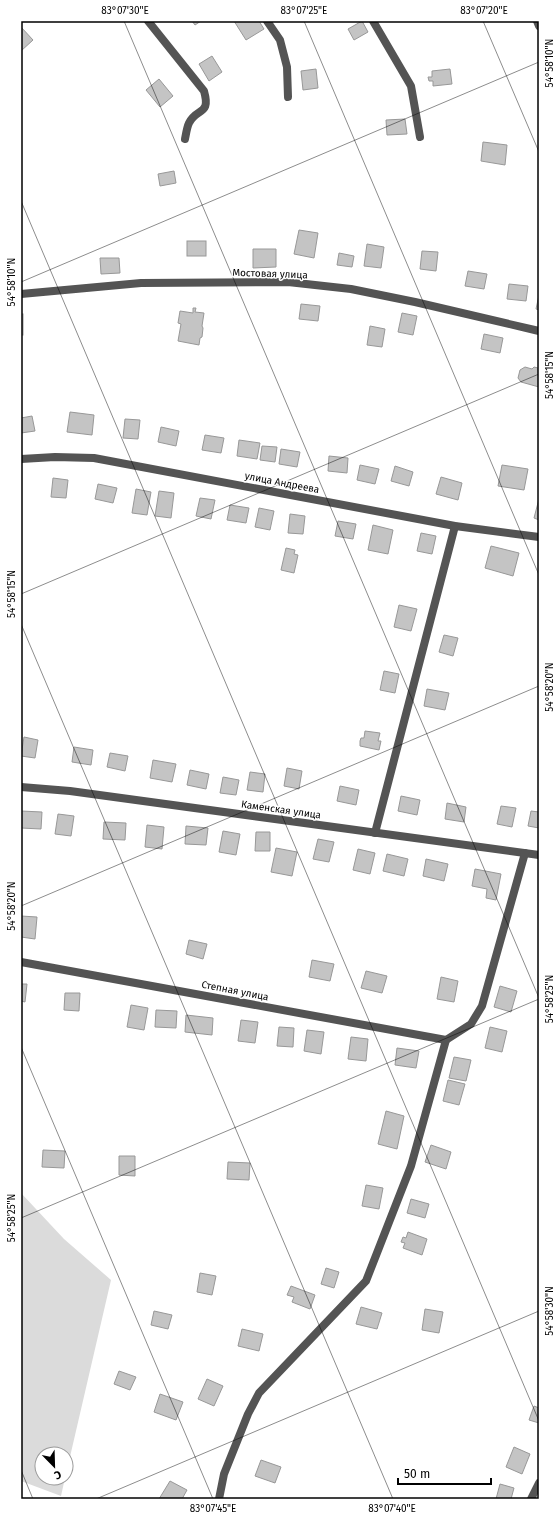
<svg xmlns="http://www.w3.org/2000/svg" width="560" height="1520" viewBox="0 0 560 1520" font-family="'Fira Sans',sans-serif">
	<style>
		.green { fill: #dbdbdb }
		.building { fill: #c4c4c4; stroke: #989898 }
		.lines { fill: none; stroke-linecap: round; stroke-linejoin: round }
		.street { stroke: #545454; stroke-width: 8 }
		.ticks { fill: none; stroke: #000; stroke-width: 1; stroke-opacity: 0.45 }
		.labels { text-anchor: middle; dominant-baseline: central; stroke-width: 3; stroke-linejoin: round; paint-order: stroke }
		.street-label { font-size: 10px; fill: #000; stroke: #fff }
		.neatline { fill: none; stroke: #000; stroke-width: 1.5 }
		.ticks-label { font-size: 10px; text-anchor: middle; fill: #000 }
	</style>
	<rect width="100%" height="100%" fill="#fff"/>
	<path class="green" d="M 21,1193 L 64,1239 L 111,1280 L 66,1474 L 66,1454 L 42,1454 L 42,1478 L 65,1478 L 61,1496 L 21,1481 Z"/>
	<g class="building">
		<path d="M 192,21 L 201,21 L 195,25 Z"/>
		<path d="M 234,21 L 259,21 L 264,29 L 246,40 Z"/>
		<path d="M 362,21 L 368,32 L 354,40 L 348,29 Z"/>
		<path d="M 21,27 L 33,40 L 21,51 Z"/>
		<path d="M 212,56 L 222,72 L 209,81 L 199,64 Z"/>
		<path d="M 316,69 L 318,88 L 303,90 L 301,71 Z"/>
		<path d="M 450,69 L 452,84 L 433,86 L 433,81 L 429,81 L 428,77 L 432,77 L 432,71 Z"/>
		<path d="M 159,79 L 173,96 L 160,107 L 146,90 Z"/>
		<path d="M 405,119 L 407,134 L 387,135 L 386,120 Z"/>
		<path d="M 483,142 L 507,145 L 505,165 L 481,161 Z"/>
		<path d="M 174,171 L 176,183 L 160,186 L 158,174 Z"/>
		<path d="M 299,230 L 318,233 L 314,258 L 294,254 Z"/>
		<rect x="187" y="241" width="19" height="15"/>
		<path d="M 367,244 L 384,247 L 381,268 L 364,266 Z"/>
		<path d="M 253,249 L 276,249 L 276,267 L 253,268 Z"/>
		<path d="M 422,251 L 438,252 L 436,271 L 420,269 Z"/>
		<path d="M 339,253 L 354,256 L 352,267 L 337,265 Z"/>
		<path d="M 100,258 L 119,258 L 120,273 L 101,274 Z"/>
		<path d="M 468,271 L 487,274 L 484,289 L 465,286 Z"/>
		<path d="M 509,284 L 528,286 L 526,301 L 507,299 Z"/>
		<path d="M 539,295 L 539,310 L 536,309 Z"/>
		<path d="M 301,304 L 320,306 L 318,321 L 299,319 Z"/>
		<path d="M 193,308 L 196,308 L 195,312 L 204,313 L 202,326 L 203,328 L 202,337 L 200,338 L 199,345 L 178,341 L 181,324 L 178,323 L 180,311 L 193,313 Z"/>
		<path d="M 402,313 L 417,316 L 413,335 L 398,332 Z"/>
		<rect x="21" y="314" width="2" height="21"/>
		<path d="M 370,326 L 385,329 L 382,347 L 367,345 Z"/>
		<path d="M 484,334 L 503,338 L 500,353 L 481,349 Z"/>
		<path d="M 525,367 L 532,369 L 534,367 L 538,368 L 539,387 L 521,382 L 518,378 L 520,370 Z"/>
		<path d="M 70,412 L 94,415 L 92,435 L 67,432 Z"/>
		<path d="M 32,416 L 35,431 L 21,433 L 21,418 Z"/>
		<path d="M 125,419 L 140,420 L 138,439 L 123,438 Z"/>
		<path d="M 161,427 L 179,431 L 176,446 L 158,442 Z"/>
		<path d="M 205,435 L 224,438 L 221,453 L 202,450 Z"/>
		<path d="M 239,440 L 260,443 L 257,459 L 237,456 Z"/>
		<path d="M 262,446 L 277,447 L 275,462 L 260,460 Z"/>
		<path d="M 281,449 L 300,452 L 297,467 L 279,464 Z"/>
		<path d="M 329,456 L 348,458 L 347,473 L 328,471 Z"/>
		<path d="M 360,465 L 379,469 L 375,484 L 357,480 Z"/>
		<path d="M 502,465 L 528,469 L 524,490 L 498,486 Z"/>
		<path d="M 395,466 L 413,472 L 409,486 L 391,481 Z"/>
		<path d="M 441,477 L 462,483 L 458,500 L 436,494 Z"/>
		<path d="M 53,478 L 68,480 L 66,498 L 51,497 Z"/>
		<path d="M 98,484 L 117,488 L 113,503 L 95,499 Z"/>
		<path d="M 136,489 L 151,492 L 147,515 L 132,513 Z"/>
		<path d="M 159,491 L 174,493 L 171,518 L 155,516 Z"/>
		<path d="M 200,498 L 215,500 L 211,519 L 196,516 Z"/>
		<path d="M 539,499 L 539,520 L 534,518 Z"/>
		<path d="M 230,505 L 249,508 L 246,523 L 227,520 Z"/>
		<path d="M 259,508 L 274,511 L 270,530 L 255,527 Z"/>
		<path d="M 290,514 L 305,516 L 303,534 L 288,533 Z"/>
		<path d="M 338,521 L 356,524 L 353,539 L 335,536 Z"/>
		<path d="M 373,525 L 393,530 L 388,554 L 368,550 Z"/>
		<path d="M 421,533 L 436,536 L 432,554 L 417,551 Z"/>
		<path d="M 491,546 L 519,553 L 513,576 L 485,568 Z"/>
		<path d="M 286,548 L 295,550 L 294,554 L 298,555 L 294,573 L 281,570 Z"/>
		<path d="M 399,605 L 417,609 L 411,631 L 394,627 Z"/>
		<path d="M 444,635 L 458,638 L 453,656 L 439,652 Z"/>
		<path d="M 384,671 L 399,674 L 395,693 L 380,690 Z"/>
		<path d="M 427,689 L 449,693 L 445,710 L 424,706 Z"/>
		<path d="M 365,731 L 380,733 L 378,741 L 381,741 L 379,750 L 360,746 L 360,741 L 361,738 L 364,738 Z"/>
		<path d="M 24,737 L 38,740 L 35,758 L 21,756 Z"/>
		<path d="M 74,747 L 93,750 L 91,765 L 72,762 Z"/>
		<path d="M 110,753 L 128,756 L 125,771 L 107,767 Z"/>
		<path d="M 153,760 L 176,764 L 172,782 L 150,778 Z"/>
		<path d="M 287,768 L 302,771 L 299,789 L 284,786 Z"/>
		<path d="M 190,770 L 209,774 L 206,789 L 187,785 Z"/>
		<path d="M 250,772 L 265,774 L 263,792 L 247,790 Z"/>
		<path d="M 223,777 L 239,780 L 236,795 L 220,793 Z"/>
		<path d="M 340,786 L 359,790 L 356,805 L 337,801 Z"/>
		<path d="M 401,796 L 420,800 L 417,815 L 398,811 Z"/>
		<path d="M 447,803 L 466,807 L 464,822 L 445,819 Z"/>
		<path d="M 501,806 L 516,808 L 512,827 L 497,824 Z"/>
		<path d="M 21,811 L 42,812 L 41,829 L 21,828 Z"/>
		<path d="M 531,811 L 539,812 L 539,828 L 528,826 Z"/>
		<path d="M 58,814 L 74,816 L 71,836 L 55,834 Z"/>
		<path d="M 104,822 L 126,823 L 125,840 L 103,839 Z"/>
		<path d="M 147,825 L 164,827 L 162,849 L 145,847 Z"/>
		<path d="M 186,826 L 208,828 L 206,845 L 185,844 Z"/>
		<path d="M 223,831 L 240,834 L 236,855 L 219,852 Z"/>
		<path d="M 256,832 L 270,832 L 270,851 L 255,851 Z"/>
		<path d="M 318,839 L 334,842 L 329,862 L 313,859 Z"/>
		<path d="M 276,848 L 297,852 L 292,876 L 271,872 Z"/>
		<path d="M 358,849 L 375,853 L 370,874 L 353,870 Z"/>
		<path d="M 387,854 L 408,859 L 404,876 L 383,871 Z"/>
		<path d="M 426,859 L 448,864 L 444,881 L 423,876 Z"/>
		<path d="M 475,869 L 501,874 L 496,900 L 486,898 L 487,889 L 472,886 Z"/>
		<path d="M 21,916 L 37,917 L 35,939 L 21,937 Z"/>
		<path d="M 189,940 L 207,944 L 203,959 L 186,954 Z"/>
		<path d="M 312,960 L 334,964 L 330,981 L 309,977 Z"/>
		<path d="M 366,971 L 387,976 L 382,993 L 361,988 Z"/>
		<path d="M 441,977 L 458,981 L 454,1002 L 437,999 Z"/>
		<path d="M 21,984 L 27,984 L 25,1002 L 21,1001 Z"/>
		<path d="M 500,986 L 517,991 L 511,1012 L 494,1007 Z"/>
		<path d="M 65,993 L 80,993 L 79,1011 L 64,1010 Z"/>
		<path d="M 131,1005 L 148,1008 L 144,1030 L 127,1027 Z"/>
		<path d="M 156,1010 L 177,1011 L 176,1028 L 155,1027 Z"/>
		<path d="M 186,1015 L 213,1018 L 212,1035 L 185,1032 Z"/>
		<path d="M 241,1020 L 258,1022 L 255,1043 L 238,1041 Z"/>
		<path d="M 279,1027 L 294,1028 L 293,1047 L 277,1046 Z"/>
		<path d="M 490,1027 L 507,1031 L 502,1052 L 485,1048 Z"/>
		<path d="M 307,1030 L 324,1032 L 321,1054 L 304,1051 Z"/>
		<path d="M 351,1037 L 368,1039 L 366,1061 L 348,1059 Z"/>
		<path d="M 397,1048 L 419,1051 L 416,1068 L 395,1065 Z"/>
		<path d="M 454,1057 L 471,1060 L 466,1081 L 449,1078 Z"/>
		<path d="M 448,1080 L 465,1084 L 459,1105 L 443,1101 Z"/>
		<path d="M 386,1111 L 404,1116 L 397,1149 L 378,1144 Z"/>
		<path d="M 431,1145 L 451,1152 L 446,1169 L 425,1162 Z"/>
		<path d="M 43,1150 L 65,1151 L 64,1168 L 42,1167 Z"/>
		<path d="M 119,1156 L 135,1156 L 135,1176 L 119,1175 Z"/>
		<path d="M 228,1162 L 250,1163 L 249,1180 L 227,1179 Z"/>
		<path d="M 366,1185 L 383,1188 L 379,1209 L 362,1206 Z"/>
		<path d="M 411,1199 L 429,1204 L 425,1218 L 407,1213 Z"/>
		<path d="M 408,1232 L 427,1239 L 422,1255 L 403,1248 L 405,1243 L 401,1242 L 403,1237 L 406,1238 Z"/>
		<path d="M 326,1268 L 339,1272 L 334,1288 L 321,1284 Z"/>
		<path d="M 200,1273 L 216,1276 L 212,1295 L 197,1292 Z"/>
		<path d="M 291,1286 L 315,1295 L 310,1309 L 292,1302 L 294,1297 L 287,1295 Z"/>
		<path d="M 361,1307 L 382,1313 L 377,1329 L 356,1324 Z"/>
		<path d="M 425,1309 L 443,1312 L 439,1333 L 422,1330 Z"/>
		<path d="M 154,1311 L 172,1315 L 168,1329 L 151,1325 Z"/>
		<path d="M 242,1329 L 263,1334 L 259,1351 L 238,1346 Z"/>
		<path d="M 119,1371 L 136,1377 L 130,1390 L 114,1384 Z"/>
		<path d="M 207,1379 L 223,1386 L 214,1406 L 198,1399 Z"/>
		<path d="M 160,1394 L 183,1402 L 176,1420 L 154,1412 Z"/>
		<path d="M 534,1406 L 539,1408 L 539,1423 L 529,1420 Z"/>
		<path d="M 514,1447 L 530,1454 L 522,1474 L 506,1467 Z"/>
		<path d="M 261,1460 L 281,1467 L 275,1483 L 255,1476 Z"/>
		<path d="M 170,1481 L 187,1490 L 182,1499 L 159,1499 Z"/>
		<path d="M 500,1484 L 514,1488 L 511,1499 L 496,1499 Z"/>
	</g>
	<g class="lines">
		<g class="street">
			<path d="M 148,21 L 204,91 C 211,116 197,107 189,123 C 187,127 186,134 185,139"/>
			<path d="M 267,21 L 280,40 L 287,67 L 288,97"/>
			<path d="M 373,21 L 411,86 L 420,137"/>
			<path d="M 537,21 L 539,26"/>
			<path d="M 21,294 L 141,283 L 288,282 L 351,289 L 415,302 L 539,331"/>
			<path d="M 21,459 L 55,457 L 94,458 L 455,526 L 539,537"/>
			<path d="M 21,787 L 70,791 L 539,855"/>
			<path d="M 375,833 L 455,526"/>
			<path d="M 21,962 L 446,1040"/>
			<path d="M 219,1499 L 224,1474 L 248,1414 L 259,1393 L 366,1281 L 411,1166 L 446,1040 L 471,1024 L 482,1006 L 525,853"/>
			<path d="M 531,1499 L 539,1483"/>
		</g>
	</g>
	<path class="ticks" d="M 124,21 L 539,998M 304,21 L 539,575M 483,21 L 539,152M 21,201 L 539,1421M 21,282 L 539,62M 21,594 L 539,374M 21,624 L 393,1499M 21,906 L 539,686M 21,1047 L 213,1499M 21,1218 L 539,999M 21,1470 L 33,1499M 96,1499 L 539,1311"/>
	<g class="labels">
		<g class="street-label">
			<text transform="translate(270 274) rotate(2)">Мостовая улица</text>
			<text transform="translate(282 483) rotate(11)">улица Андреева</text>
			<text transform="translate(281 810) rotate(8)">Каменская улица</text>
			<text transform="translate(235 991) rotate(11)">Степная улица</text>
		</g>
	</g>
	<rect width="560" height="1520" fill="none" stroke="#ffffff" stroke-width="44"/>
	<g transform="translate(54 1466) rotate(157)"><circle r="19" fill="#ffffff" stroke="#999999"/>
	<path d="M0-3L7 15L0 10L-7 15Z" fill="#000000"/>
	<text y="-6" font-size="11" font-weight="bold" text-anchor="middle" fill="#000000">С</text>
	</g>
	<path d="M398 1478v6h93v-6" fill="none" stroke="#000000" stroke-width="2"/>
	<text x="404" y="1478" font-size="12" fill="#000000" stroke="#ffffff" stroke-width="3" paint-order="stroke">50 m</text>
	<rect x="22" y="22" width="516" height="1476" class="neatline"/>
	<g class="ticks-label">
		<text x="125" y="14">83°07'30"E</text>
		<text x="304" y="14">83°07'25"E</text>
		<text x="484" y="14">83°07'20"E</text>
		<text transform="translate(549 63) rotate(-90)" y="4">54°58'10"N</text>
		<text transform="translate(11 282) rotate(-90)" y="4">54°58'10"N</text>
		<text transform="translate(549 375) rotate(-90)" y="4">54°58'15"N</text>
		<text transform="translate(11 594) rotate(-90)" y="4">54°58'15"N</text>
		<text transform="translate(549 687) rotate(-90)" y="4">54°58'20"N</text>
		<text transform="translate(11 906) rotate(-90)" y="4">54°58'20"N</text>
		<text transform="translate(549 999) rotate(-90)" y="4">54°58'25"N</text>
		<text transform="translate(11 1218) rotate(-90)" y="4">54°58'25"N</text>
		<text transform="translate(549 1311) rotate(-90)" y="4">54°58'30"N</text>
		<text x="213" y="1512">83°07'45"E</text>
		<text x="392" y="1512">83°07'40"E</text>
	</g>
</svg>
